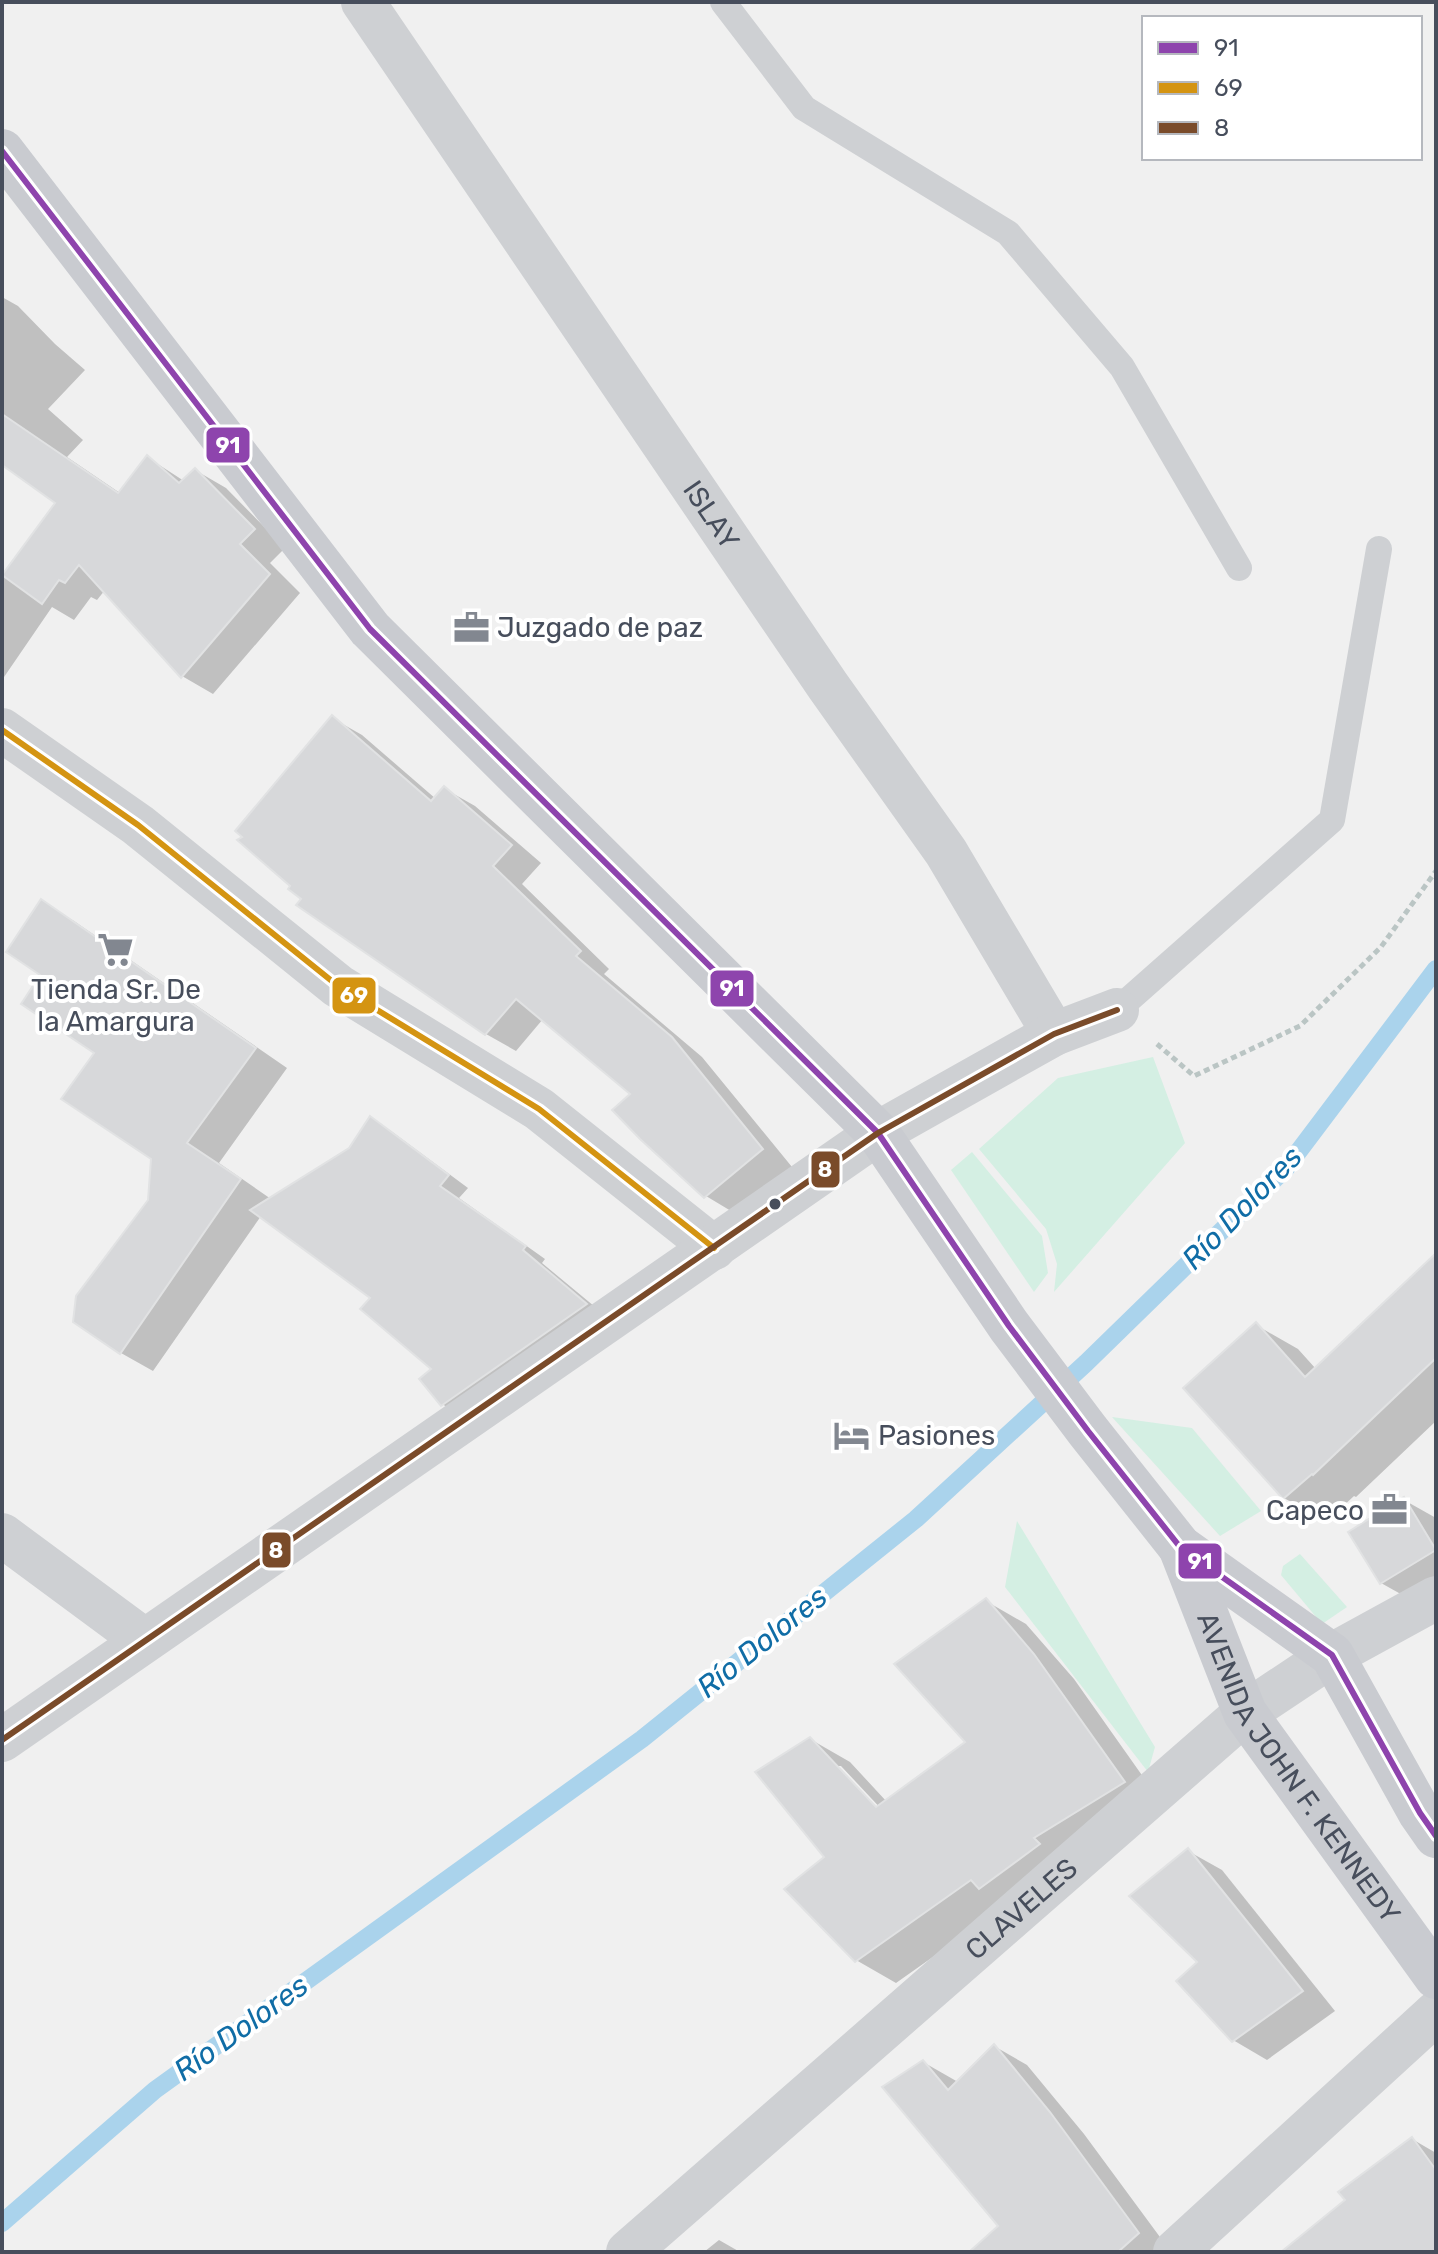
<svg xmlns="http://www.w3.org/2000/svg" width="1438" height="2254" viewBox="0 0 1438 2254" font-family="Rubik,sans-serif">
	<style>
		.green { fill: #d4efe3 }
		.shadow { fill: #0003; fill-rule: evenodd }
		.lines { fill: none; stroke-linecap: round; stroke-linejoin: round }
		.stream { stroke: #aad3ec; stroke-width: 18 }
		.building { fill: #d7d8da; stroke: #e1e2e3; stroke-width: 2 }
		.path { stroke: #bac5c4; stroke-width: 5; stroke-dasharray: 6 4; stroke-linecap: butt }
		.lane { stroke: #ced0d3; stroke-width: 26 }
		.street { stroke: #ced0d3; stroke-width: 44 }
		.primary { stroke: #c9cbd0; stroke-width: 44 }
		.bus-1-casing { stroke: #fff; stroke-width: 12 }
		.bus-2-casing { stroke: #fff; stroke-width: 12 }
		.bus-3-casing { stroke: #fff; stroke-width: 12 }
		.bus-1 { stroke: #8e44ad; stroke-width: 6 }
		.bus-2 { stroke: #d49412; stroke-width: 6 }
		.bus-3 { stroke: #7a4b2a; stroke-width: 6 }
		.bus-dot { fill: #474e5c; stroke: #fff; stroke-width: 3 }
		.labels { text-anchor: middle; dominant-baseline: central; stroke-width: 8; stroke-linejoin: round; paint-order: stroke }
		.street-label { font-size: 28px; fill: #474e5c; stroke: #fff }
		.poi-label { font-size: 28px; fill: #474e5c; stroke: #fff; text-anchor: start }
		.water-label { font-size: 30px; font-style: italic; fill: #106da6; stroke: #fff }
		.line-badge { stroke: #fff; stroke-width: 3 }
		.badge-label { font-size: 22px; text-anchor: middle; font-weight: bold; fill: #fff }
	</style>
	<rect width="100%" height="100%" fill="#f0f0f0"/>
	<g class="green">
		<path d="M 1153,1057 L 1185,1143 L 1054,1292 L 1057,1264 L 1046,1229 L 979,1149 L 1058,1078 Z"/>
		<path d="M 972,1152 L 1042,1236 L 1048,1273 L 1034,1292 L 951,1170 Z"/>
		<path d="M 1112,1417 L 1192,1428 L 1261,1511 L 1220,1536 Z"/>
		<path d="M 1017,1521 L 1155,1747 L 1148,1772 L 1005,1587 Z"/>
		<path d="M 1300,1554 L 1347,1607 L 1322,1624 L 1281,1575 L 1283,1566 Z"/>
	</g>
	<g class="shadow">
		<path d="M 2,297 L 18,306 L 55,344 L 85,370 L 48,409 L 83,440 L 67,457 L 120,493 L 147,457 L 184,481 L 195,470 L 226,488 L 285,548 L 270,563 L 300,593 L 213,694 L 182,676 L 105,590 L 97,600 L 91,597 L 74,620 L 52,607 L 2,680 L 2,573 L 4,574 L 58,502 L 2,463 Z"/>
		<path d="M 332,718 L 362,735 L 436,799 L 445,789 L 475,806 L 541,863 L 522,884 L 609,969 L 604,974 L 702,1057 L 792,1167 L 736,1214 L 706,1196 L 634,1094 L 543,1019 L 516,1051 L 486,1034 L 299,905 L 304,899 Z"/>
		<path d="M 42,902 L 74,921 L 287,1068 L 219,1163 L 271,1199 L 350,1150 L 371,1119 L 391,1131 L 468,1188 L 459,1198 L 545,1259 L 542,1263 L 606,1316 L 462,1416 L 442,1404 L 434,1369 L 373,1298 L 261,1216 L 153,1371 L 121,1353 L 75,1321 L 150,1201 L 153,1158 L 96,1052 L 43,975 Z"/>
		<path d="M 1436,1255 L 1436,1421 L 1356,1497 L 1354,1496 L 1326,1522 L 1284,1498 L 1186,1388 L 1256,1325 L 1298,1349 L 1316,1369 Z"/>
		<path d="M 1404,1500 L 1436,1518 L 1436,1589 L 1415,1602 L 1381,1583 Z"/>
		<path d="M 986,1601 L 1026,1624 L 1074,1679 L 1163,1805 L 1008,1904 L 896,1983 L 856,1960 L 827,1858 L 810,1739 L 850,1762 L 887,1802 L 968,1743 ZM 835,1766 L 841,1766 L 885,1813 L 882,1816 Z"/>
		<path d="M 1188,1851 L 1222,1870 L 1335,2011 L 1267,2060 L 1233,2040 Z"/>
		<path d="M 994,2046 L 1027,2065 L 1084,2134 L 1171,2252 L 970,2252 L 1001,2228 L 923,2062 L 958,2082 Z"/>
		<path d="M 1412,2139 L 1436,2153 L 1436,2252 L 1285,2252 L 1348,2201 Z"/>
		<path d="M 719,2240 L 740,2252 L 704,2252 Z"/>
	</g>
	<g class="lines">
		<path class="stream" d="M 2,2223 L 155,2090 L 642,1739 L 916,1519 L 1086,1363 L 1286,1168 L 1436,969"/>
	</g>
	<g class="building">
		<path d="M 2,414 L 118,493 L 147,455 L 179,483 L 195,468 L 255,529 L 240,544 L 270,574 L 181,678 L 79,565 L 65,583 L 59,580 L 42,604 L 2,575 L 55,503 L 2,465 Z"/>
		<path d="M 332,715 L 431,801 L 444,786 L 512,845 L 493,866 L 581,951 L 576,956 L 672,1037 L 763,1149 L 704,1198 L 640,1139 L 612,1110 L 630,1094 L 516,999 L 485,1035 L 296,905 L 301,899 L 288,889 L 290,886 L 237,840 L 242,837 L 235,831 Z"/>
		<path d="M 41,899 L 256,1048 L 187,1143 L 241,1179 L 120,1354 L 73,1322 L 76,1296 L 148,1200 L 151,1159 L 61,1099 L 94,1053 L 21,1004 L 40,975 L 6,952 Z"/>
		<path d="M 370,1116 L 449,1175 L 440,1186 L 526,1246 L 523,1250 L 587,1304 L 441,1406 L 419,1379 L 431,1369 L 360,1309 L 370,1298 L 250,1210 L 349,1148 Z"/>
		<path d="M 1436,1253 L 1436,1358 L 1313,1475 L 1312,1474 L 1283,1499 L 1183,1388 L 1256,1322 L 1305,1377 Z"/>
		<path d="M 1404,1497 L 1436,1550 L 1380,1584 L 1348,1532 Z"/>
		<path d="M 986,1598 L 1034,1654 L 1125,1782 L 1034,1838 L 1040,1844 L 979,1889 L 971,1880 L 855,1962 L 784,1889 L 824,1857 L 755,1772 L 810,1737 L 876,1807 L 965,1742 L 894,1664 Z"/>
		<path d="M 1188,1848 L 1303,1991 L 1232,2042 L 1176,1981 L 1197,1962 L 1129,1896 Z"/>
		<path d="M 994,2044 L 1050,2112 L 1139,2233 L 1118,2252 L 969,2252 L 998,2226 L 882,2087 L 923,2060 L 948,2090 Z"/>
		<path d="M 1412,2137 L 1436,2170 L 1436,2252 L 1281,2252 L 1345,2200 L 1338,2192 Z"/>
	</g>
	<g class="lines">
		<path class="path" d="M 1157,1044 L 1194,1076 L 1300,1026 L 1381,947 L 1436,871"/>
		<g class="lane">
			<path d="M 723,2 L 804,108 L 1008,233 L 1122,367 L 1239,568"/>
			<path d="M 1117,1010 L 1332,820 L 1379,549"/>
		</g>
		<g class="street">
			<path id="s1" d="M 363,2 L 828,686 L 946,852 L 1054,1034"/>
			<path d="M 2,730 L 138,825 L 338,986 L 539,1109 L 714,1248"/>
			<path d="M 2,1535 L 144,1640"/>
			<path d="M 2,1740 L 878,1133 L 1054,1034 L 1117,1010"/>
			<path id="s2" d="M 628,2252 L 1245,1713 L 1332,1655 L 1436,1598"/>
			<path d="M 1175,2252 L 1436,2013"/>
		</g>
		<g class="primary">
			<path d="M 2,151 L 370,629 L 878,1133 L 1009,1326 L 1088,1431 L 1180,1547 L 1332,1655 L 1420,1813 L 1436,1836"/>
			<path id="s3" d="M 1180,1547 L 1245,1713 L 1436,1977"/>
		</g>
		<defs>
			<path id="bus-1" d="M 2,151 L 370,629 L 878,1133 L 1009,1326 L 1088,1431 L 1180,1547 L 1332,1655 L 1420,1813 L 1436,1836"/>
			<path id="bus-2" d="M 2,730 L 138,825 L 338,986 L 539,1109 L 714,1248"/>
			<path id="bus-3" d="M 2,1740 L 878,1133 L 1054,1034 L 1117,1010"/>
		</defs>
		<use href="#bus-1" class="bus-1-casing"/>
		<use href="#bus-2" class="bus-2-casing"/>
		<use href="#bus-3" class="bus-3-casing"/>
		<use href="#bus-1" class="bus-1"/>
		<use href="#bus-2" class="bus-2"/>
		<use href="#bus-3" class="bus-3"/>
	</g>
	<defs>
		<symbol id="office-bare" viewBox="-9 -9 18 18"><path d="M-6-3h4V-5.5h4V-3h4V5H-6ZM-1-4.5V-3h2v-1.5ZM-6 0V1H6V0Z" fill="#828790" stroke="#fff" stroke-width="2.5" paint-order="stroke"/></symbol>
		<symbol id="supermarket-bare" viewBox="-9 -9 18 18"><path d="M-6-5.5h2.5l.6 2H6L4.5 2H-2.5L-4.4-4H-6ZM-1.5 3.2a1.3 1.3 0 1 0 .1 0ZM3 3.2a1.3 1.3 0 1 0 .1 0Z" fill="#828790" stroke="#fff" stroke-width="2.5" paint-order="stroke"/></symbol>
		<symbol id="hotel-bare" viewBox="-9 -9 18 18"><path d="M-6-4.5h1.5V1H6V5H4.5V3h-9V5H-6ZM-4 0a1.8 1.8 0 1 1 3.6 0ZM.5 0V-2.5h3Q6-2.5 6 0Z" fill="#828790" stroke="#fff" stroke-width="2.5" paint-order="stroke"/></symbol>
	</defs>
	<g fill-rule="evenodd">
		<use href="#office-bare" x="446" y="602" width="51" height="51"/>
		<use href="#supermarket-bare" x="90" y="924" width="51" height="51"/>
		<use href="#hotel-bare" x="826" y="1410" width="51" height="51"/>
		<use href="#office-bare" x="1364" y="1484" width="51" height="51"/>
	</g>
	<circle class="bus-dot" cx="775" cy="1204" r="7"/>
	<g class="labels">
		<g class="street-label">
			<text stroke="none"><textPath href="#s1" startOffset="620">ISLAY</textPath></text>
			<text stroke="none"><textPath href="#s3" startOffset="252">AVENIDA JOHN F. KENNEDY</textPath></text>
			<text stroke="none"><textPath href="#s2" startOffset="522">CLAVELES</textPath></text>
		</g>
		<g class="poi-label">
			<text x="497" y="627">Juzgado de paz</text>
			<text x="116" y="989" text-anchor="middle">Tienda Sr. De<tspan x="116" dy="32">la Amargura</tspan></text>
			<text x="878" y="1435">Pasiones</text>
			<text x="1364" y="1510" text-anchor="end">Capeco</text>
		</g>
		<g class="water-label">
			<text transform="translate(1242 1208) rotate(-46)">Río Dolores</text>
			<text transform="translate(762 1642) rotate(-39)">Río Dolores</text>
			<text transform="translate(241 2028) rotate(-36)">Río Dolores</text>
		</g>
	</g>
	<g class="line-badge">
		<rect x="205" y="426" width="46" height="38" rx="8" fill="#8e44ad"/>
		<rect x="709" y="969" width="46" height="39" rx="8" fill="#8e44ad"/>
		<rect x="331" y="976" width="46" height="39" rx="8" fill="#d49412"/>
		<rect x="810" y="1150" width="31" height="39" rx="8" fill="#7a4b2a"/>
		<rect x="261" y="1531" width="31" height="38" rx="8" fill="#7a4b2a"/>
		<rect x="1177" y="1542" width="46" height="38" rx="8" fill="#8e44ad"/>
	</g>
	<g class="badge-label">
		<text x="228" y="453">91</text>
		<text x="732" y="996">91</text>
		<text x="354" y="1003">69</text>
		<text x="825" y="1177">8</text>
		<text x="276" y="1558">8</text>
		<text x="1200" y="1569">91</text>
	</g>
	<rect width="1438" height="2254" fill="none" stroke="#474e5c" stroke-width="8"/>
	<rect x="1142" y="16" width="280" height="144" fill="#ffffff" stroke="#b5b8be" stroke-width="2"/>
	<rect x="1158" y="42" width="40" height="12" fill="#8e44ad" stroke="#b5b8be" stroke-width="2"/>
	<text x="1214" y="56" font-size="24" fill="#474e5c">91</text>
	<rect x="1158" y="82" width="40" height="12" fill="#d49412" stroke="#b5b8be" stroke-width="2"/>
	<text x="1214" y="96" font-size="24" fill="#474e5c">69</text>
	<rect x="1158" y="122" width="40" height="12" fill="#7a4b2a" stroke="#b5b8be" stroke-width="2"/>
	<text x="1214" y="136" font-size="24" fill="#474e5c">8</text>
</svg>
